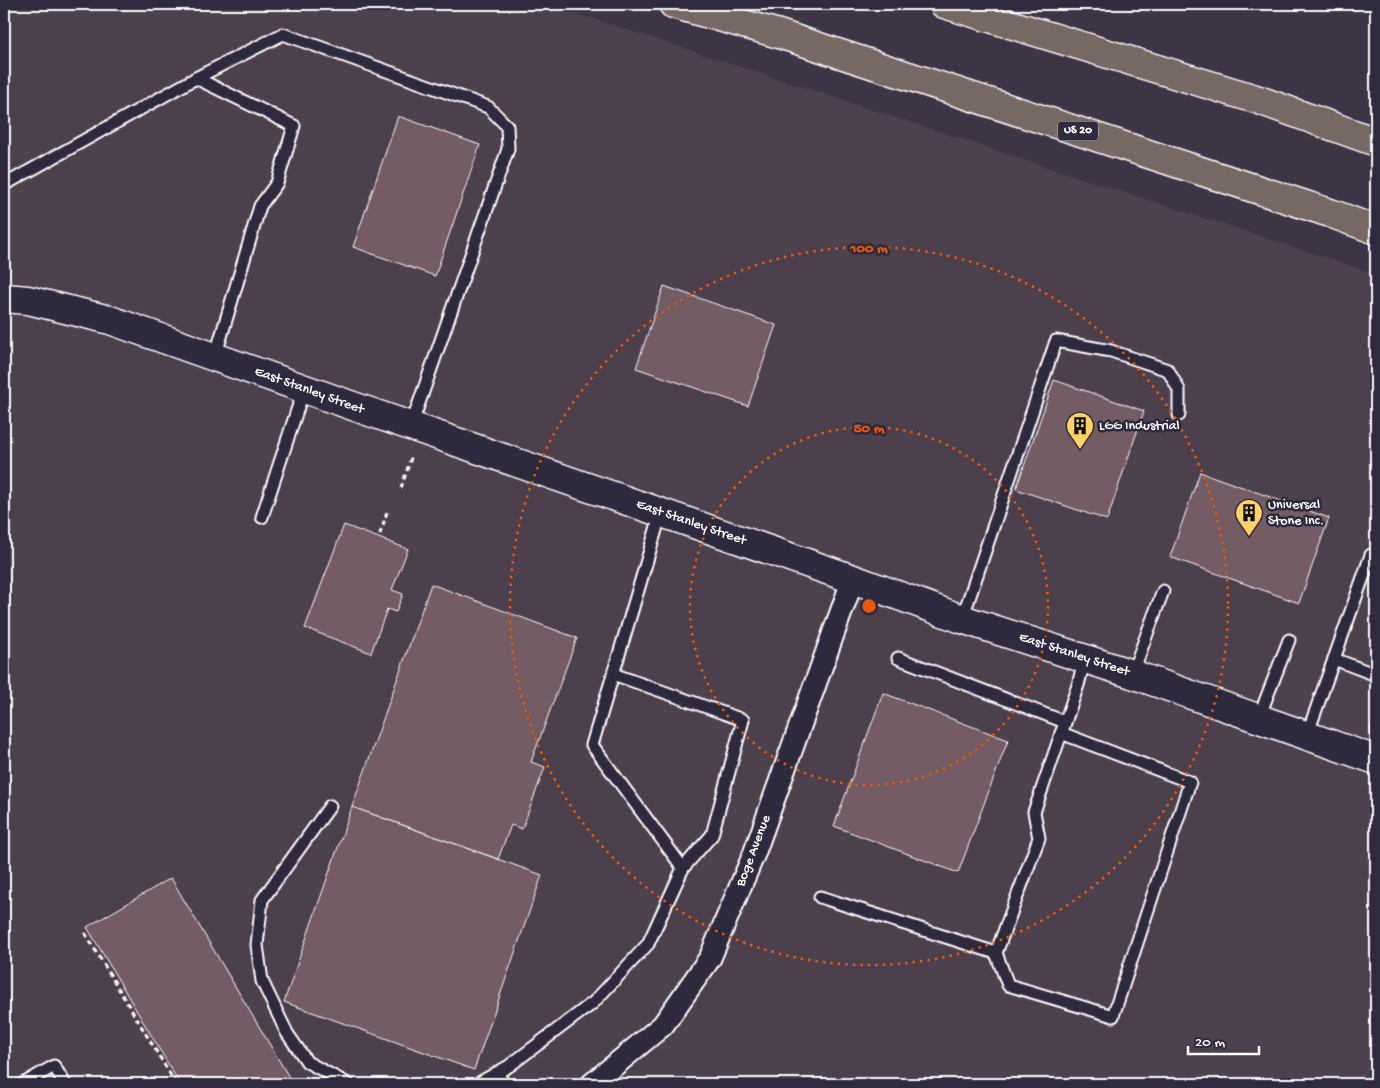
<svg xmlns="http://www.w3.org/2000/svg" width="1380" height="1088" viewBox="0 0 1380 1088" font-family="'Gochi Hand',sans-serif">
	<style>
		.built { fill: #4d404e }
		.building { fill: #735b64; stroke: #fff }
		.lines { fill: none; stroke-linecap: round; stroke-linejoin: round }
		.lane-casing { stroke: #fff; stroke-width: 15 }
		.street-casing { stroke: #fff; stroke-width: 25 }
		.secondary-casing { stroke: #fff; stroke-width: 31 }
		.highway-casing { stroke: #fff; stroke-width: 31 }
		.path { stroke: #fff; stroke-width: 3; stroke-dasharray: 5 4; stroke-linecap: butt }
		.lane { stroke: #2f2a3d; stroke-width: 11 }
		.street { stroke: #2f2a3d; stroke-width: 21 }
		.secondary { stroke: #2f2a3d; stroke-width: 28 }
		.highway { stroke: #766964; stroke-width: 28 }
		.ring { fill: none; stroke: #e8590c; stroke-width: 2.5; stroke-dasharray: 2.5 5 }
		.labels { text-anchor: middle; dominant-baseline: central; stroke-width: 5; stroke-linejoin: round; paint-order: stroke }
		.shield { fill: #2f2a3d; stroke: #c1bfc5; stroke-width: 1 }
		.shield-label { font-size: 12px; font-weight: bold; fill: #fff }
		.street-label { font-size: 14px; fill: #fff; stroke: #2f2a3d }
		.poi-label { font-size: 14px; fill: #fff; stroke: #2f2a3d; text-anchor: start }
		.centre { fill: #e8590c; stroke: #2f2a3d; stroke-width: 2.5 }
		.ring-label { font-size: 15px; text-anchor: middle; font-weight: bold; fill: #e8590c; stroke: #2f2a3d; stroke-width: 5; stroke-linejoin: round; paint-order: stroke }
	</style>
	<rect width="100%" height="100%" fill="#3d3445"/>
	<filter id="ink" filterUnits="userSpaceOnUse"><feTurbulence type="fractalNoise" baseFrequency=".02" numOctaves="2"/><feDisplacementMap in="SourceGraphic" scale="10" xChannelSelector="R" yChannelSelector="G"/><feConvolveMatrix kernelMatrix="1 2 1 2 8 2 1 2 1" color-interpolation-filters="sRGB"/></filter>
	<g filter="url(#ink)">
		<path class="built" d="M 4,4 L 533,4 L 591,18 L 1376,274 L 1376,1084 L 4,1084 Z"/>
		<g class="building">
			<path d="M 398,116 L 480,145 L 435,276 L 353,247 Z"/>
			<path d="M 664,286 L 776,325 L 748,406 L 636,368 Z"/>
			<path d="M 1054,380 L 1144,411 L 1107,520 L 1016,489 Z"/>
			<path d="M 1200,472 L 1329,518 L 1299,603 L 1170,557 Z"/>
			<path d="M 344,525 L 408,549 L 392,590 L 403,594 L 396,612 L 387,609 L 371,653 L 305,628 Z"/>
			<path d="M 431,584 L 577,638 L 531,762 L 545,767 L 522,829 L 511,825 L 498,859 L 352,807 Z"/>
			<path d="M 883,693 L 1008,740 L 958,873 L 834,826 Z"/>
			<path d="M 352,807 L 542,875 L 474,1070 L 284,1002 Z"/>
			<path d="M 171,878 L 293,1084 L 180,1084 L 87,927 Z"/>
		</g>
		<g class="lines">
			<defs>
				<g id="lane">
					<path d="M 4,185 L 196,78"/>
					<path d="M 215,357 L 260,206 L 277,183 L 294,126 L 196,78 L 283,34 L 488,107 L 507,126 L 508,149 L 411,426"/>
					<path d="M 262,517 L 304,389"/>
					<path d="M 962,619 L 1056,341 L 1111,351 L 1168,370 L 1179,390 L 1179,415"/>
					<path d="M 898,658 L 1065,722"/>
					<path d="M 1334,659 L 1371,555 L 1376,557"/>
					<path d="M 613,674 L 743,720 L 712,835 L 683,868"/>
					<path d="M 1132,674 L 1163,591"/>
					<path d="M 1259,717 L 1289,640"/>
					<path d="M 1307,735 L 1334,659 L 1376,675"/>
					<path d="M 330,806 L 262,900 L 257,945 L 262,981 L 287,1033 L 307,1062 L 348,1084"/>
					<path d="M 820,897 L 996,953 L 1039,838 L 1034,812 L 1078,685 L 1085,658"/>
					<path d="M 996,953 L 1008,985 L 1113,1016 L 1190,782 L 1061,733"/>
					<path d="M 585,1009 L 593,1003 L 648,944 L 683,868 L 592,745 L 661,513"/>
					<path d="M 497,1073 L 504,1084"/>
					<path d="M 23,1084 L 54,1066 L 65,1084"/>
					<path d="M 477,1084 L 509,1066 L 590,1005"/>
				</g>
				<path id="street" d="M 592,1084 L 663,1025 L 710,958 L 754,854 L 853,579"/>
				<path id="secondary" d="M 4,298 L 28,300 L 110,320 L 367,411 L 853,579 L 962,619 L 1132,674 L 1376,760"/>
				<g id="highway">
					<path d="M 673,4 L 779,34 L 1330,213 L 1376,230"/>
					<path d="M 944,4 L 1259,100 L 1376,142"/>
				</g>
			</defs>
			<use href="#lane" class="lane-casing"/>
			<use href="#street" class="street-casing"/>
			<use href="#secondary" class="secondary-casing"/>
			<use href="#highway" class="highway-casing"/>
			<g class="path">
				<path d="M 401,488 L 412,455"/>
				<path d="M 380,534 L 388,509"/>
				<path d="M 1371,731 L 1376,715"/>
				<path d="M 85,933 L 176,1084"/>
			</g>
			<use href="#lane" class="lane"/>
			<use href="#street" class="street"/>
			<use href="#secondary" class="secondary"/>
			<use href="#highway" class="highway"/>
		</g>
	</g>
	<g class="ring">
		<circle cx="869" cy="606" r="179"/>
		<circle cx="869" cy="606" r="359"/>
	</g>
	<defs>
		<symbol id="building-pin" viewBox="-11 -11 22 30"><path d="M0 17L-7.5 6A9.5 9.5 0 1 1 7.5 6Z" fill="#ffd166" stroke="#2f2a3d"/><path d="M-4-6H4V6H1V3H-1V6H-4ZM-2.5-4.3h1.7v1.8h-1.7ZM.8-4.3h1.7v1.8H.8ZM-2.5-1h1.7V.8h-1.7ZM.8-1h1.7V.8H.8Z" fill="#111"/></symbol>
	</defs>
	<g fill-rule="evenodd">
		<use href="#building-pin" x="1064" y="410" width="32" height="43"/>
		<use href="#building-pin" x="1233" y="497" width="32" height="43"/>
	</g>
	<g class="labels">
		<rect class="shield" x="1058" y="121.5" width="40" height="19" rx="4"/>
		<g class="shield-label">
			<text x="1078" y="131">US 20</text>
		</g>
		<g class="street-label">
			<text transform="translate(309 391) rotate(20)">East Stanley Street</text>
			<text transform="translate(691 523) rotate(19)">East Stanley Street</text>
			<text transform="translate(1074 655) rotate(18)">East Stanley Street</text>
			<text transform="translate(754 851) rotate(-69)">Boge Avenue</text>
		</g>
		<g class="poi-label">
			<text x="1099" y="426">LGG Industrial</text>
			<text x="1268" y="505">Universal<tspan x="1268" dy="16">Stone Inc.</tspan></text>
		</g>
	</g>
	<circle cx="869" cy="606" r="8" class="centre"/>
	<g class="ring-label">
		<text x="869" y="252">100 m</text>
		<text x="869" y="432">50 m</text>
	</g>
	<rect width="1380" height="1088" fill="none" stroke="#2f2a3d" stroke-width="20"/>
	<rect x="10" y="10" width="1360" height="1068" fill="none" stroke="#fff" stroke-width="2" filter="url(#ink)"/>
	<path d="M1188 1046v8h71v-8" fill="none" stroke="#ffffff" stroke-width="2.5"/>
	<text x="1195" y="1046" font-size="15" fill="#ffffff" stroke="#2f2a3d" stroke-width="4" paint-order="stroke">20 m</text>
</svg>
